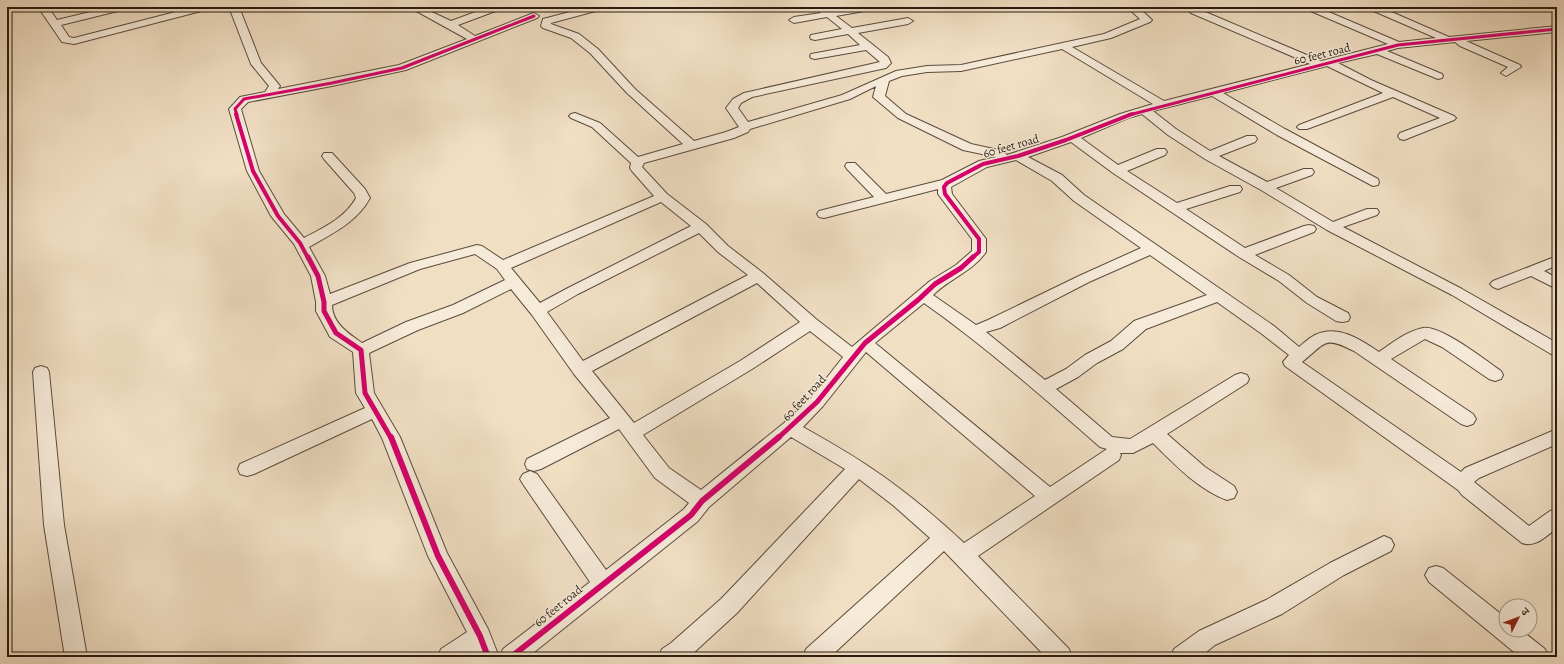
<svg xmlns="http://www.w3.org/2000/svg" width="1564" height="664" viewBox="0 0 1564 664" font-family="Alegreya,'Noto Serif Devanagari',serif">
	<style>
		.lines { fill: none; stroke-linecap: round; stroke-linejoin: round }
		.minor-casing { stroke: #5a4c3d; stroke-width: 2 }
		.minor { fill: #f6ead9; fill-rule: evenodd }
		.cycleway-far3-casing { stroke: #f6ead9; stroke-width: 4.5 }
		.cycleway-far2-casing { stroke: #f6ead9; stroke-width: 6 }
		.cycleway-far1-casing { stroke: #f6ead9; stroke-width: 8 }
		.cycleway-casing { stroke: #f6ead9; stroke-width: 9 }
		.cycleway-far3 { stroke: #d6006c; stroke-width: 3 }
		.cycleway-far2 { stroke: #d6006c; stroke-width: 4 }
		.cycleway-far1 { stroke: #d6006c; stroke-width: 5 }
		.cycleway { stroke: #d6006c; stroke-width: 6 }
		.labels { text-anchor: middle; dominant-baseline: central; stroke-width: 3; stroke-linejoin: round; paint-order: stroke }
		.street-label { font-size: 12px; fill: #281b10; stroke: #f6ead9 }
	</style>
	<rect width="100%" height="100%" fill="#f1dfc4"/>
	<filter id="stains"><feTurbulence type="fractalNoise" baseFrequency=".005" numOctaves="4"/><feColorMatrix values="0 0 0 0 .2 0 0 0 0 .09 0 0 0 0 .02 0 0 0 .5 -.17"/></filter>
	<radialGradient id="worn" r=".72"><stop offset=".6" stop-color="#630" stop-opacity="0"/><stop offset="1" stop-color="#630" stop-opacity=".3"/></radialGradient>
	<g class="lines">
		<defs>
			<g id="minor">
				<path d="M 38,7 L 48,7 L 57,20 L 111,7 L 128,7 L 126,9 L 61,25 L 69,37 L 74,38 L 195,7 L 211,7 L 209,9 L 74,44 L 62,42 Z"/>
				<path d="M 229,7 L 239,7 L 261,63 L 280,86 L 278,89 L 399,65 L 467,39 L 409,7 L 421,7 L 451,21 L 489,7 L 503,7 L 501,9 L 458,25 L 475,36 L 531,14 L 534,13 L 539,16 L 537,18 L 406,70 L 332,86 L 248,102 L 241,109 L 259,171 L 284,214 L 304,238 C 323,228 345,218 356,198 L 354,193 L 324,159 L 322,156 L 324,153 L 332,153 L 365,189 L 370,198 C 356,223 333,233 309,247 L 325,276 L 330,294 L 410,263 L 477,245 L 482,246 L 503,260 L 654,196 L 632,171 L 630,168 L 631,163 L 592,127 L 571,118 L 569,116 L 571,114 L 575,113 L 600,123 L 638,157 L 683,144 L 627,93 L 590,53 L 571,38 L 543,28 L 541,26 L 543,19 L 589,7 L 605,7 L 603,9 L 551,23 L 551,24 L 579,34 L 598,49 L 635,89 L 694,141 L 726,132 L 739,127 L 726,108 L 733,99 L 744,93 L 880,62 L 866,50 L 815,59 L 811,58 L 810,56 L 811,54 L 860,45 L 848,34 L 815,40 L 811,39 L 810,37 L 811,35 L 842,29 L 827,17 L 794,23 L 789,20 L 794,17 L 821,13 L 815,7 L 826,7 L 831,11 L 854,7 L 875,7 L 870,10 L 836,16 L 852,28 L 908,18 L 913,21 L 908,24 L 858,33 L 888,57 L 891,63 L 886,68 L 752,97 L 741,103 L 738,108 L 748,122 L 842,95 L 896,71 L 927,66 L 961,65 L 1104,34 L 1140,19 L 1127,7 L 1138,7 L 1152,20 L 1150,22 L 1111,38 L 1072,47 L 1164,101 L 1310,64 L 1191,13 L 1189,11 C 1195,5 1203,7 1211,7 L 1203,11 L 1321,61 L 1388,44 L 1306,9 L 1304,7 L 1317,7 L 1399,42 L 1436,38 L 1369,9 L 1367,7 L 1380,7 L 1449,37 L 1557,26 L 1557,32 L 1466,41 L 1520,65 L 1521,67 L 1506,76 L 1501,73 L 1508,67 L 1460,46 L 1455,42 L 1398,48 L 1387,51 L 1442,74 L 1443,76 L 1442,78 L 1438,79 L 1377,54 L 1338,63 L 1371,80 L 1454,116 L 1456,118 L 1454,120 L 1404,140 L 1400,139 L 1398,136 L 1400,133 L 1440,118 L 1393,97 L 1307,129 L 1299,129 L 1297,127 L 1299,125 L 1383,93 L 1327,66 L 1223,93 L 1285,129 L 1378,179 L 1379,182 L 1378,185 L 1373,186 L 1277,135 L 1212,96 L 1153,111 L 1176,129 L 1210,151 L 1247,136 L 1255,136 L 1257,139 L 1255,142 L 1219,156 L 1267,182 L 1304,169 L 1312,169 L 1314,172 L 1312,175 L 1276,188 L 1333,222 L 1367,209 L 1377,209 L 1379,212 L 1377,215 L 1343,227 L 1462,289 L 1557,343 L 1557,356 L 1551,354 L 1452,295 L 1327,230 L 1261,190 L 1205,159 L 1168,135 L 1142,114 L 1128,118 L 1081,138 L 1118,165 L 1157,149 L 1165,149 L 1167,152 L 1165,155 L 1127,171 L 1177,203 L 1230,186 L 1240,186 L 1242,189 L 1240,192 L 1186,209 L 1245,248 L 1304,226 L 1309,225 L 1314,226 L 1316,229 L 1314,232 L 1255,255 L 1289,275 L 1317,297 L 1348,313 L 1350,317 L 1348,321 L 1342,322 L 1336,321 L 1307,303 L 1279,281 L 1239,257 L 1113,173 L 1071,142 L 1028,157 L 1062,175 L 1084,195 L 1274,326 L 1299,347 C 1304,343 1309,338 1315,335 C 1337,324 1360,339 1379,352 C 1392,343 1407,331 1423,328 C 1441,325 1485,360 1501,371 L 1503,375 L 1501,379 L 1495,381 L 1489,379 L 1442,347 L 1425,339 L 1391,359 L 1473,414 L 1476,419 L 1473,424 L 1467,426 L 1461,424 L 1354,351 C 1324,336 1327,342 1302,362 L 1461,472 L 1465,468 L 1557,429 L 1557,444 L 1479,478 L 1474,482 L 1529,526 L 1550,511 L 1557,509 L 1557,528 C 1546,536 1536,548 1522,543 L 1462,495 L 1458,490 L 1285,366 L 1283,362 L 1289,355 L 1262,334 L 1217,302 L 1146,329 L 1123,349 L 1097,363 L 1078,377 L 1056,389 L 1112,437 L 1130,439 L 1235,375 L 1241,373 L 1247,375 L 1249,379 L 1247,383 L 1167,434 L 1205,467 L 1234,486 L 1237,492 L 1234,498 L 1227,500 C 1199,490 1174,464 1153,443 L 1133,453 L 1120,453 L 1121,455 L 1119,460 L 978,556 L 1069,649 L 1072,657 L 1046,657 L 944,551 L 830,657 L 803,657 L 806,649 L 930,538 L 894,506 L 859,479 L 737,613 L 689,657 L 659,657 L 662,649 L 671,643 L 721,599 L 845,469 L 791,437 L 709,507 L 698,521 L 528,657 L 500,657 L 503,649 L 590,582 L 523,484 L 520,479 L 523,474 L 530,471 L 537,474 L 606,570 L 684,509 L 689,503 L 655,478 L 619,429 L 541,469 L 534,471 L 527,469 L 525,464 L 527,459 L 610,418 L 574,374 L 532,315 L 511,289 L 463,313 L 418,330 L 369,353 L 374,393 L 400,437 L 447,553 L 488,629 L 499,657 L 477,657 L 475,652 L 468,657 L 438,657 L 441,649 L 467,632 L 428,556 L 382,438 L 372,419 L 254,474 L 247,476 L 240,474 L 238,469 L 240,464 L 365,408 L 356,393 L 353,352 L 330,337 L 316,311 L 316,302 L 311,276 L 294,244 L 271,216 L 247,171 L 229,109 L 240,97 L 265,92 L 269,86 L 251,64 ZM 1062,49 L 1153,104 L 1120,114 L 1062,137 L 1007,155 L 1003,151 L 971,144 L 906,114 L 885,96 L 889,81 L 902,76 L 927,72 L 961,71 ZM 876,86 L 873,97 L 898,118 L 963,150 L 996,157 L 979,161 L 942,180 L 886,194 L 855,163 L 847,163 L 845,166 L 847,169 L 874,197 L 819,211 L 817,214 L 819,217 L 824,218 L 938,189 L 938,194 L 972,239 L 972,251 L 956,265 L 930,281 L 852,347 L 816,319 L 763,273 L 728,246 L 706,224 L 667,194 L 642,167 L 644,163 L 734,138 L 748,132 L 750,129 L 850,99 ZM 1016,160 L 1052,181 L 1074,201 L 1141,248 L 1079,276 L 988,320 L 976,325 L 933,295 C 949,279 973,271 986,252 L 986,239 L 952,194 L 951,187 L 987,167 ZM 661,202 L 691,226 L 568,288 L 540,303 L 511,268 ZM 699,233 L 718,252 L 748,275 L 583,361 L 547,312 L 578,294 ZM 475,254 L 497,269 L 505,280 L 453,305 L 406,322 L 362,343 C 348,333 332,323 332,305 L 420,269 ZM 1150,255 L 1207,295 L 1134,321 L 1111,341 L 1085,355 L 1066,369 L 1045,380 L 986,332 L 1000,328 L 1089,282 ZM 757,283 L 800,322 L 740,361 L 634,423 L 592,371 ZM 924,303 C 986,347 1043,397 1100,447 L 1107,449 L 1050,487 L 875,343 ZM 810,331 L 843,357 L 811,398 L 784,423 L 701,490 L 669,468 L 643,435 L 752,369 ZM 866,352 L 1035,496 L 964,543 C 935,516 904,490 871,468 C 849,453 826,440 803,427 L 823,406 Z"/>
				<path d="M 1557,256 L 1557,265 L 1544,271 L 1557,278 L 1557,289 L 1531,276 L 1498,289 L 1493,287 L 1490,284 L 1493,281 Z"/>
				<path d="M 41,366 L 47,368 L 49,372 L 64,525 L 87,657 L 65,657 L 44,525 L 33,372 L 35,368 Z"/>
				<path d="M 1384,536 L 1391,539 L 1394,545 L 1391,551 L 1344,575 L 1282,614 L 1215,645 L 1200,657 L 1171,657 L 1174,649 L 1199,631 L 1266,600 L 1330,563 Z"/>
				<path d="M 1436,566 L 1443,568 L 1506,618 L 1506,630 L 1521,630 L 1545,649 L 1548,657 L 1520,657 L 1429,582 L 1425,575 L 1429,568 Z"/>
			</g>
		</defs>
		<use href="#minor" class="minor-casing"/>
		<use href="#minor" class="minor"/>
		<defs>
			<g id="cycleway-far3">
				<path d="M 237,115 L 235,109 L 244,99 L 332,83 L 402,68 L 534,16"/>
				<path d="M 1129,115 L 1398,45 L 1557,29"/>
			</g>
			<g id="cycleway-far2">
				<path d="M 236,114 L 253,171 L 278,216 L 300,243 L 308,258"/>
				<path d="M 972,258 L 979,252 L 979,239 L 945,194 L 944,187 L 947,183 L 983,164 L 1018,156 L 1066,140 L 1132,114"/>
			</g>
			<g id="cycleway-far1">
				<path d="M 308,257 L 318,276 L 324,302 L 324,311 L 336,333 L 361,350 L 365,393 L 391,438"/>
				<path d="M 778,438 L 817,402 L 865,343 L 918,300 L 935,284 L 961,268 L 973,257"/>
			</g>
			<g id="cycleway">
				<path d="M 391,437 L 438,556 L 480,636 L 488,657"/>
				<path d="M 511,657 L 691,515 L 702,501 L 779,437"/>
			</g>
		</defs>
		<use href="#cycleway-far3" class="cycleway-far3-casing"/>
		<use href="#cycleway-far2" class="cycleway-far2-casing"/>
		<use href="#cycleway-far1" class="cycleway-far1-casing"/>
		<use href="#cycleway" class="cycleway-casing"/>
		<use href="#cycleway-far3" class="cycleway-far3"/>
		<use href="#cycleway-far2" class="cycleway-far2"/>
		<use href="#cycleway-far1" class="cycleway-far1"/>
		<use href="#cycleway" class="cycleway"/>
	</g>
	<g class="labels">
		<g class="street-label">
			<text transform="translate(1322 54) rotate(-14)">60 feet road</text>
			<text transform="translate(1011 146) rotate(-16)">60 feet road</text>
			<text transform="translate(804 398) rotate(-47)">60 feet road</text>
			<text transform="translate(558 606) rotate(-39)">60 feet road</text>
		</g>
	</g>
	<rect width="1564" height="664" fill="none" stroke="#f1dfc4" stroke-width="24"/>
	<rect x="8" y="8" width="1548" height="648" fill="none" stroke="#281b10" stroke-width="2"/>
	<rect x="12" y="12" width="1540" height="640" fill="none" stroke="#281b10"/>
	<g transform="translate(1518 618) rotate(48)"><circle r="19" fill="#f6ead9" stroke="#a49789"/>
	<path d="M0-3L7 15L0 10L-7 15Z" fill="#8f2418"/>
	<text y="-6" font-size="11" font-weight="bold" text-anchor="middle" fill="#281b10">उ</text>
	</g>
	<rect width="100%" height="100%" filter="url(#stains)"/>
	<rect width="100%" height="100%" fill="url(#worn)"/>
</svg>
